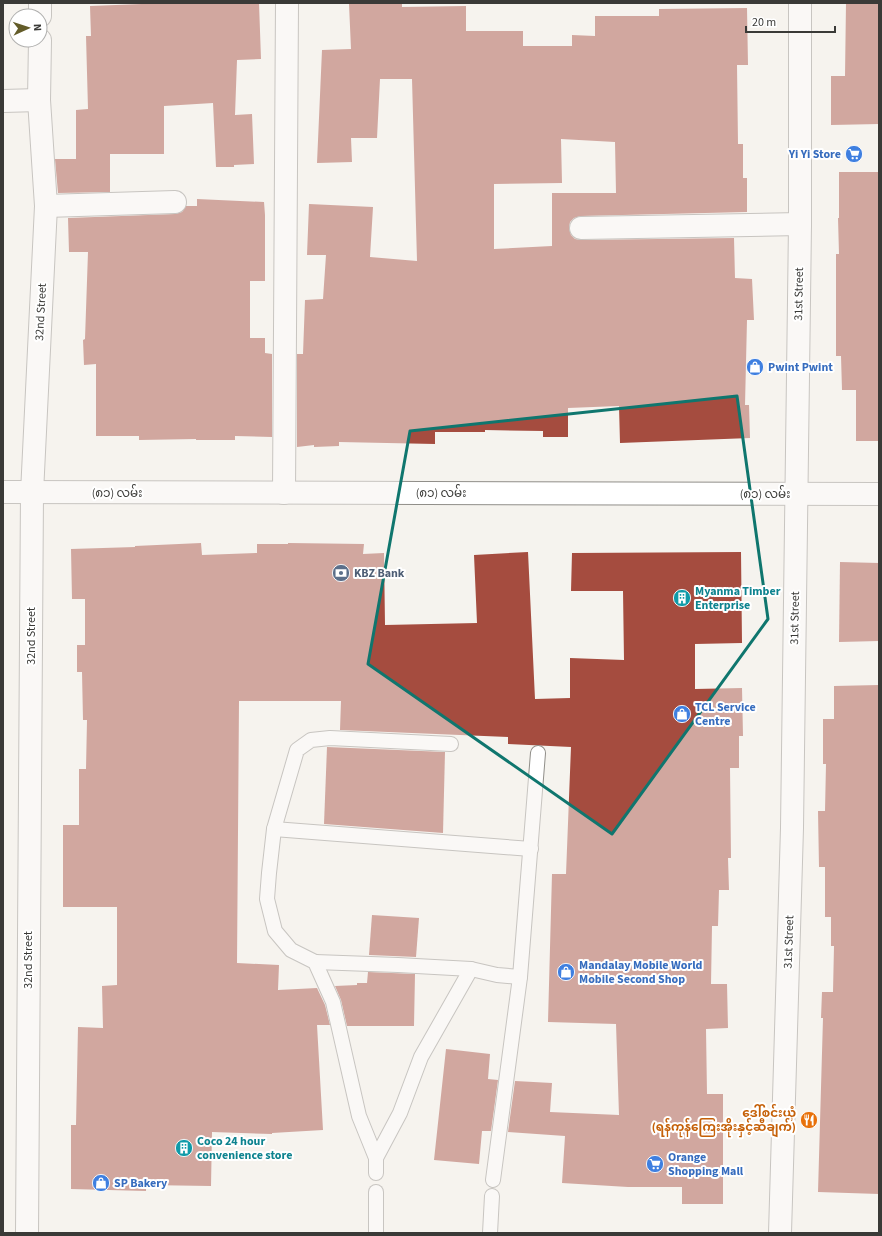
<svg xmlns="http://www.w3.org/2000/svg" width="882" height="1236" viewBox="0 0 882 1236" font-family="'Source Sans 3','Noto Sans Myanmar',sans-serif">
	<style>
		.building { fill: #a54c3f; fill-rule: evenodd }
		.lines { fill: none; stroke-linecap: round; stroke-linejoin: round }
		.lane-casing { stroke: #908e89; stroke-width: 16 }
		.street-casing { stroke: #908e89; stroke-width: 24 }
		.secondary-casing { stroke: #908e89; stroke-width: 24 }
		.lane { stroke: #fff; stroke-width: 14 }
		.street { stroke: #fff; stroke-width: 22 }
		.secondary { stroke: #fff; stroke-width: 22 }
		.marked { fill: none; stroke: #0f766e; stroke-width: 3; stroke-linejoin: round }
		.labels { text-anchor: middle; dominant-baseline: central; stroke-width: 4; stroke-linejoin: round; paint-order: stroke }
		.shop-label { font-size: 12px; font-weight: bold; fill: #366cbe; stroke: #fff; text-anchor: start }
		.street-label { font-size: 12px; fill: #3a3a37; stroke: #fff }
		.service-label { font-size: 12px; font-weight: bold; fill: #4e5e75; stroke: #fff; text-anchor: start }
		.culture-label { font-size: 12px; font-weight: bold; fill: #0d838f; stroke: #fff; text-anchor: start }
		.food-label { font-size: 12px; font-weight: bold; fill: #c56008; stroke: #fff; text-anchor: end }
	</style>
	<rect width="100%" height="100%" fill="#f5f3ee"/>
	<g class="building">
		<path d="M 167,3 L 259,3 L 261,59 L 237,60 L 235,115 L 252,114 L 254,164 L 234,165 L 234,167 L 216,167 L 213,103 L 164,106 L 164,154 L 110,154 L 110,192 L 58,193 L 55,159 L 76,159 L 76,110 L 88,109 L 86,36 L 91,36 L 90,6 Z"/>
		<path d="M 371,3 L 402,3 L 402,7 L 466,6 L 466,31 L 523,31 L 523,46 L 572,46 L 572,35 L 595,36 L 595,16 L 659,16 L 659,9 L 747,8 L 748,65 L 737,65 L 738,144 L 743,144 L 743,178 L 747,178 L 747,212 L 581,216 L 574,218 L 570,222 L 569,228 L 571,235 L 575,239 L 581,240 L 734,238 L 735,278 L 752,279 L 754,320 L 747,320 L 745,405 L 749,405 L 750,438 L 620,443 L 619,406 L 568,408 L 568,437 L 543,437 L 543,431 L 485,430 L 485,432 L 435,432 L 435,444 L 339,442 L 339,446 L 314,447 L 314,445 L 297,447 L 297,354 L 303,354 L 305,300 L 323,299 L 326,255 L 307,255 L 309,204 L 373,207 L 370,257 L 417,261 L 412,79 L 380,79 L 377,138 L 351,138 L 352,162 L 317,163 L 322,50 L 351,49 L 349,4 ZM 561,139 L 615,142 L 616,193 L 552,193 L 552,246 L 494,249 L 494,184 L 562,183 Z"/>
		<path d="M 846,3 L 879,3 L 879,124 L 831,125 L 831,76 L 845,76 Z"/>
		<path d="M 839,172 L 879,172 L 879,441 L 856,441 L 856,390 L 842,390 L 841,356 L 836,356 L 836,254 L 839,254 L 838,218 L 839,218 Z"/>
		<path d="M 197,199 L 264,202 L 265,215 L 265,281 L 250,281 L 250,338 L 265,338 L 265,353 L 272,354 L 272,437 L 235,436 L 235,440 L 196,440 L 196,439 L 139,440 L 139,436 L 96,436 L 96,364 L 84,365 L 83,340 L 85,339 L 88,252 L 69,252 L 68,218 L 175,214 L 182,212 L 186,206 L 197,206 Z"/>
		<path d="M 201,543 L 202,555 L 257,553 L 257,544 L 288,544 L 288,543 L 364,544 L 363,554 L 384,553 L 385,625 L 477,623 L 474,555 L 528,552 L 535,699 L 570,698 L 570,658 L 624,660 L 623,591 L 571,591 L 572,553 L 741,552 L 742,643 L 695,644 L 695,689 L 742,688 L 743,736 L 739,736 L 739,768 L 730,768 L 731,858 L 728,858 L 729,890 L 719,890 L 718,926 L 712,926 L 711,984 L 727,984 L 728,1028 L 706,1029 L 707,1094 L 723,1094 L 723,1204 L 682,1204 L 682,1187 L 628,1187 L 562,1183 L 565,1136 L 508,1132 L 515,1081 L 552,1083 L 550,1112 L 619,1115 L 616,1024 L 548,1022 L 552,874 L 566,874 L 571,747 L 508,744 L 508,737 L 340,730 L 341,701 L 239,701 L 237,963 L 279,965 L 278,990 L 317,988 L 325,1005 L 330,1025 L 317,1025 L 323,1130 L 272,1133 L 272,1134 L 212,1132 L 211,1186 L 146,1185 L 146,1191 L 71,1189 L 71,1125 L 76,1125 L 78,1027 L 103,1028 L 102,986 L 117,985 L 117,907 L 63,907 L 63,825 L 79,825 L 79,769 L 86,769 L 87,720 L 83,720 L 82,672 L 77,672 L 77,645 L 85,645 L 85,599 L 72,599 L 71,549 L 135,547 L 135,546 Z"/>
		<path d="M 840,562 L 879,563 L 879,641 L 839,642 Z"/>
		<path d="M 879,685 L 879,1194 L 818,1192 L 823,1018 L 821,1018 L 822,992 L 833,992 L 834,946 L 831,946 L 831,917 L 825,917 L 825,867 L 819,867 L 818,811 L 825,811 L 826,764 L 823,764 L 823,719 L 834,719 L 834,686 Z"/>
		<path d="M 327,747 L 445,752 L 443,833 L 324,824 Z"/>
		<path d="M 372,915 L 419,918 L 416,957 L 369,955 Z"/>
		<path d="M 368,972 L 415,974 L 414,1026 L 347,1026 L 341,1000 L 335,986 L 357,985 L 357,983 L 367,983 Z"/>
		<path d="M 446,1049 L 490,1054 L 488,1079 L 498,1080 L 491,1131 L 482,1131 L 479,1164 L 434,1160 Z"/>
	</g>
	<g class="lines">
		<defs>
			<g id="lane">
				<path d="M 274,829 L 531,849"/>
				<path d="M 315,962 L 398,965 L 471,969 L 497,975 L 520,977 L 538,753"/>
				<path d="M 376,1158 L 400,1113 L 421,1057 L 471,969"/>
				<path d="M 376,1173 L 376,1158 L 359,1116 L 333,1002 L 315,962 L 291,950 L 275,931 L 267,899 L 269,873 L 274,829 L 297,750 L 311,740 L 330,738 L 451,744"/>
				<path d="M 493,1180 L 520,977"/>
				<path d="M 376,1233 L 376,1192"/>
				<path d="M 490,1233 L 492,1196"/>
			</g>
			<g id="street">
				<path d="M 40,16 L 40,3"/>
				<path d="M 3,101 L 39,100"/>
				<path d="M 46,206 L 175,202"/>
				<path d="M 581,228 L 800,224"/>
				<path d="M 284,493 L 287,3"/>
				<path d="M 27,1233 L 32,493 L 46,206 L 39,100 L 40,40"/>
				<path d="M 780,1233 L 792,828 L 800,224 L 800,3"/>
			</g>
			<path id="secondary" d="M 3,492 L 879,494"/>
		</defs>
		<use href="#lane" class="lane-casing"/>
		<use href="#street" class="street-casing"/>
		<use href="#secondary" class="secondary-casing"/>
		<use href="#lane" class="lane"/>
		<use href="#street" class="street"/>
		<use href="#secondary" class="secondary"/>
	</g>
	<path d="M0 0H882V1236H0ZM 737,396 L 768,619 L 612,834 L 368,664 L 410,431 Z" fill="#f5f3ee" fill-opacity=".55" fill-rule="evenodd"/>
	<path class="marked" d="M 737,396 L 768,619 L 612,834 L 368,664 L 410,431 Z"/>
	<defs>
		<symbol id="supermarket-disc" viewBox="-11 -11 22 22"><circle r="9.5" fill="#3f7fe0" stroke="#fff"/><path d="M-6-5.5h2.5l.6 2H6L4.5 2H-2.5L-4.4-4H-6ZM-1.5 3.2a1.3 1.3 0 1 0 .1 0ZM3 3.2a1.3 1.3 0 1 0 .1 0Z" fill="#fff"/></symbol>
		<symbol id="shop-disc" viewBox="-11 -11 22 22"><circle r="9.5" fill="#3f7fe0" stroke="#fff"/><path d="M-5-2.5h2.3a2.7 3.5 0 0 1 5.4 0H5L5.5 6h-11ZM-1.5-2.5h3a1.5 2.3 0 0 0-3 0Z" fill="#fff"/></symbol>
		<symbol id="bank-disc" viewBox="-11 -11 22 22"><circle r="9.5" fill="#5c6f8a" stroke="#fff"/><path d="M-6-4H6V4H-6ZM0-2.3a2.3 2.3 0 1 0 0 4.6a2.3 2.3 0 1 0 0-4.6Z" fill="#fff"/></symbol>
		<symbol id="building-disc" viewBox="-11 -11 22 22"><circle r="9.5" fill="#0f9aa8" stroke="#fff"/><path d="M-4-6H4V6H1V3H-1V6H-4ZM-2.5-4.3h1.7v1.8h-1.7ZM.8-4.3h1.7v1.8H.8ZM-2.5-1h1.7V.8h-1.7ZM.8-1h1.7V.8H.8Z" fill="#fff"/></symbol>
		<symbol id="restaurant-disc" viewBox="-11 -11 22 22"><circle r="9.5" fill="#e8710a" stroke="#fff"/><path d="M-5-6h1v4h1v-4h1v4h1v-4h1v5L-1.5 .5V6h-2V.5L-5-1ZM5-6V6H3V1.5H1.5Q1.5-4 5-6Z" fill="#fff"/></symbol>
	</defs>
	<g fill-rule="evenodd">
		<use href="#supermarket-disc" x="844" y="144" width="20" height="20"/>
		<use href="#shop-disc" x="745" y="357" width="20" height="20"/>
		<use href="#bank-disc" x="331" y="563" width="20" height="20"/>
		<use href="#building-disc" x="672" y="588" width="20" height="20"/>
		<use href="#shop-disc" x="672" y="704" width="20" height="20"/>
		<use href="#shop-disc" x="556" y="962" width="20" height="20"/>
		<use href="#restaurant-disc" x="799" y="1110" width="20" height="20"/>
		<use href="#building-disc" x="174" y="1138" width="20" height="20"/>
		<use href="#supermarket-disc" x="645" y="1154" width="20" height="20"/>
		<use href="#shop-disc" x="91" y="1173" width="20" height="20"/>
	</g>
	<g class="labels">
		<g class="shop-label">
			<text x="841" y="154" text-anchor="end">Yi Yi Store</text>
			<text x="768" y="367">Pwint Pwint</text>
			<text x="695" y="707">TCL Service<tspan x="695" dy="14">Centre</tspan></text>
			<text x="579" y="965">Mandalay Mobile World<tspan x="579" dy="14">Mobile Second Shop</tspan></text>
			<text x="668" y="1157">Orange<tspan x="668" dy="14">Shopping Mall</tspan></text>
			<text x="114" y="1183">SP Bakery</text>
		</g>
		<g class="street-label">
			<text transform="translate(799 294) rotate(-89)">31st Street</text>
			<text transform="translate(41 312) rotate(-87)">32nd Street</text>
			<text x="117" y="493">(၈၁) လမ်း</text>
			<text x="441" y="493">(၈၁) လမ်း</text>
			<text x="765" y="494">(၈၁) လမ်း</text>
			<text transform="translate(795 618) rotate(-89)">31st Street</text>
			<text transform="translate(31 636) rotate(-90)">32nd Street</text>
			<text transform="translate(789 942) rotate(-88)">31st Street</text>
			<text transform="translate(28 960) rotate(-90)">32nd Street</text>
		</g>
		<g class="service-label">
			<text x="354" y="573">KBZ Bank</text>
		</g>
		<g class="culture-label">
			<text x="695" y="591">Myanma Timber<tspan x="695" dy="14">Enterprise</tspan></text>
			<text x="197" y="1141">Coco 24 hour<tspan x="197" dy="14">convenience store</tspan></text>
		</g>
		<g class="food-label">
			<text x="796" y="1113">ဒေါ်စင်းယုံ<tspan x="796" dy="14">(ရန်ကုန်ကြေးအိုးနှင့်ဆီချက်)</tspan></text>
		</g>
	</g>
	<rect width="882" height="1236" fill="none" stroke="#3a3a37" stroke-width="8"/>
	<g transform="translate(28 28) rotate(87)"><circle r="19" fill="#ffffff" stroke="#b0b0af"/>
	<path d="M0-3L7 15L0 10L-7 15Z" fill="#635c29"/>
	<text y="-6" font-size="11" font-weight="bold" text-anchor="middle" fill="#3a3a37">N</text>
	</g>
	<path d="M746 26v6h89v-6" fill="none" stroke="#3a3a37" stroke-width="2"/>
	<text x="752" y="26" font-size="12" fill="#3a3a37" stroke="#ffffff" stroke-width="3" paint-order="stroke">20 m</text>
</svg>
